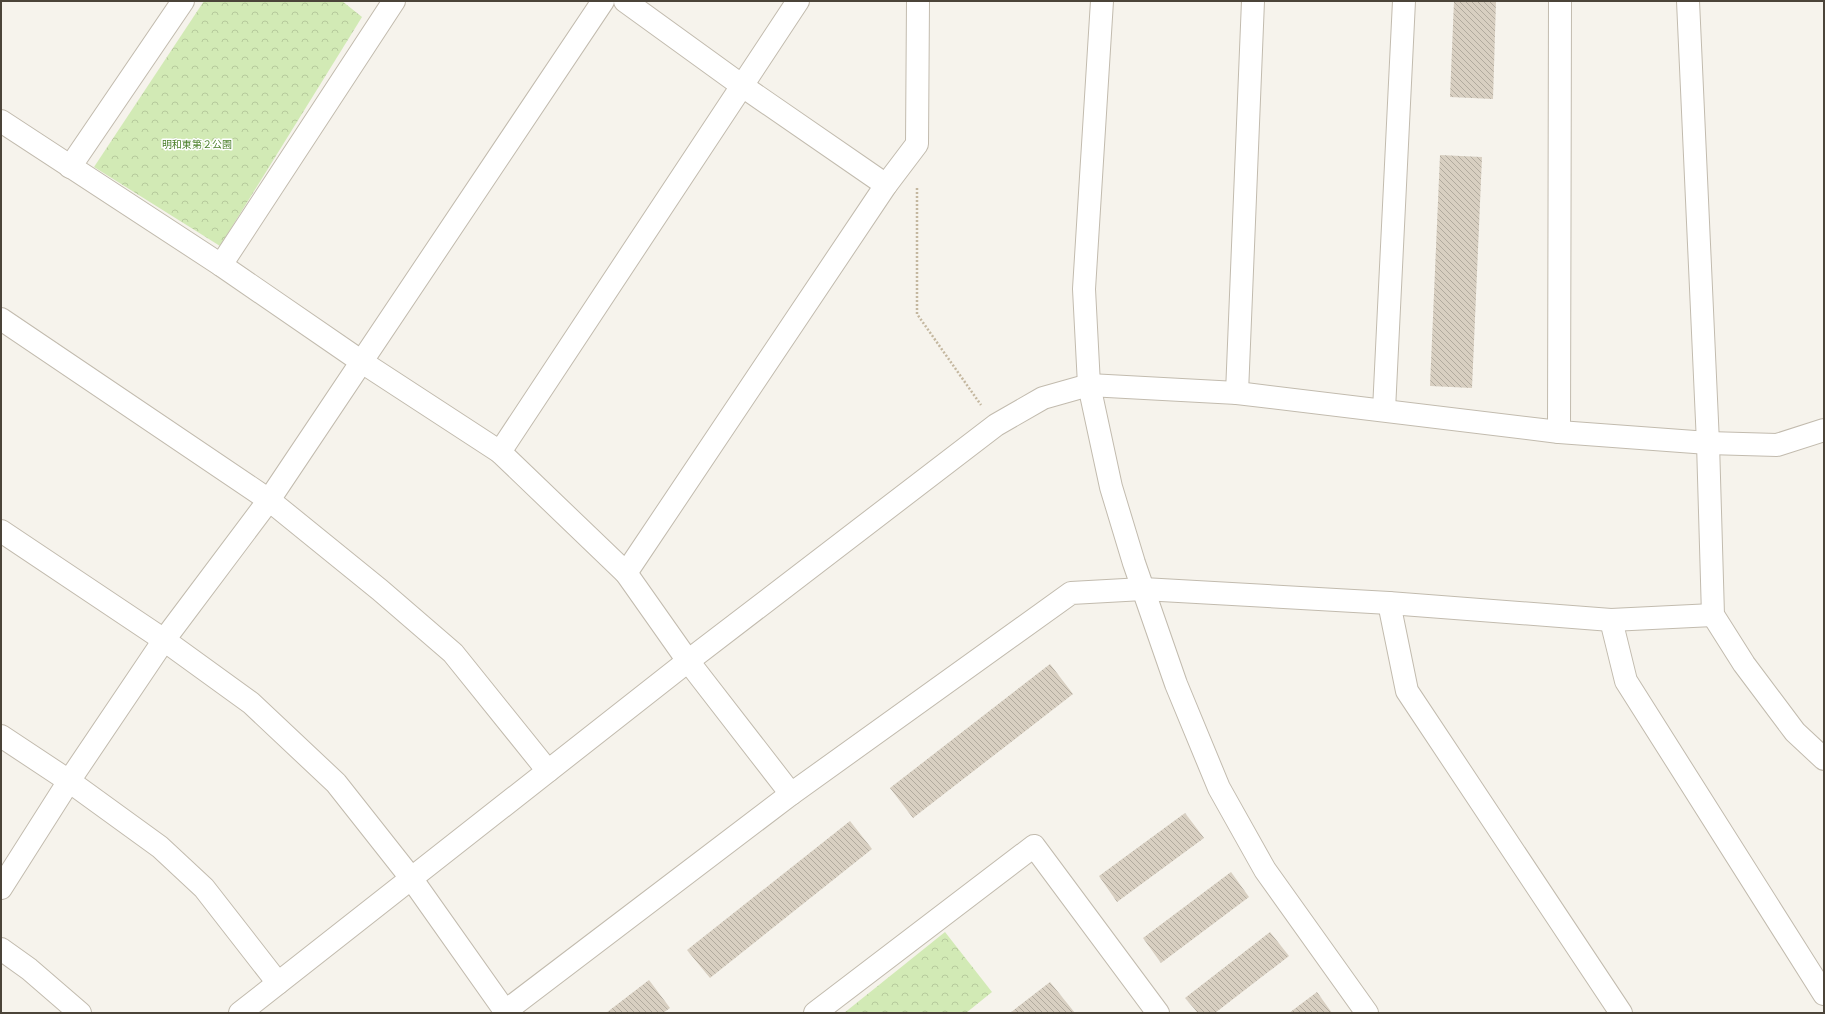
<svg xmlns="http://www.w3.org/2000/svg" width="1825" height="1014" viewBox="0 0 1825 1014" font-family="Quicksand,'Noto Sans JP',sans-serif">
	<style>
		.park { fill: url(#park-crowns) }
		.building { fill: url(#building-back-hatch) }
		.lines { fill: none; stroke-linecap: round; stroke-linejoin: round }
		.minor-casing { stroke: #c2bbae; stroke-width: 24 }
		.path { stroke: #c4b79f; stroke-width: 2.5; stroke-dasharray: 2 2; stroke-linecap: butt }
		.minor { stroke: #fff; stroke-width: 22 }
		.labels { text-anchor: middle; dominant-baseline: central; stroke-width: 3; stroke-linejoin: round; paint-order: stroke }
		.park-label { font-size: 10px; fill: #4a7f2a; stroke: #fff }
	</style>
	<defs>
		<pattern id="park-crowns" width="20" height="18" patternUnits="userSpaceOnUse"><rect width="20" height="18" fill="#d2eab5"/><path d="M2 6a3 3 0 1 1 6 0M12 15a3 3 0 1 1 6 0" fill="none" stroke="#b6ca9c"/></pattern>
		<pattern id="building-back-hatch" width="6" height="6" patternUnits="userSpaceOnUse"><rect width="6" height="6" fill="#d8cfc1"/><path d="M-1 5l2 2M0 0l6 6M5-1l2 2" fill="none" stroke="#b1aa9e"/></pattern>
	</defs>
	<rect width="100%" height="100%" fill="#f6f3ec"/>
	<g class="park">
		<path d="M 204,1 L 342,1 L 362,17 L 220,246 L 94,167 Z"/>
		<path d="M 945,932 L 992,992 L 966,1013 L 844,1013 Z"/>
	</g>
	<g class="building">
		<path d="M 1454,1 L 1496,1 L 1493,99 L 1450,97 Z"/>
		<path d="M 1440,155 L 1482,157 L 1472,388 L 1430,386 Z"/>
		<path d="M 1050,664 L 1073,694 L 913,818 L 890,788 Z"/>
		<path d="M 1185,813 L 1204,838 L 1117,902 L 1099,876 Z"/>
		<path d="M 850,821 L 872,849 L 710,978 L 687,950 Z"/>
		<path d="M 1231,872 L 1249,897 L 1161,963 L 1143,938 Z"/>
		<path d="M 1270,932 L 1289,956 L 1215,1013 L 1198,1013 L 1185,998 Z"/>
		<path d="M 649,980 L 670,1008 L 663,1013 L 606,1013 Z"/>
		<path d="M 1050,982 L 1075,1013 L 1010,1013 Z"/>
		<path d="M 1317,992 L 1332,1013 L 1289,1013 Z"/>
	</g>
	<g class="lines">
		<defs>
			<g id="minor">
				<path d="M 625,1 L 741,85 L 886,185"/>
				<path d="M 1102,1 L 1084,289 L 1089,385 L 1111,487 L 1134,563 L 1176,684 L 1219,788 L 1265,870 L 1367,1013"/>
				<path d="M 1688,1 L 1708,443 L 1713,615 L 1744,664 L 1795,732 L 1824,759"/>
				<path d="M 1,121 L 221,265 L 362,362 L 500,452 L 626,573 L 688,661 L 791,794"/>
				<path d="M 70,167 L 183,1"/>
				<path d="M 221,265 L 394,1"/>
				<path d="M 1,319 L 269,500 L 380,590 L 453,653 L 548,771"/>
				<path d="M 1237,393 L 1253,1"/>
				<path d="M 1384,410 L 1404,1"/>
				<path d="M 1559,432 L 1560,1"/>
				<path d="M 500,452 L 798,1"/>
				<path d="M 1,531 L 164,640 L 251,703 L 336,783 L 411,878 L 505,1011"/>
				<path d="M 626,573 L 886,185 L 917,144 L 918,1"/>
				<path d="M 1389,603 L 1407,691 L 1621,1013"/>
				<path d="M 1611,620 L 1626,681 L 1824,994"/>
				<path d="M 1,736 L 69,781 L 160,847 L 204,888 L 278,983"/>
				<path d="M 1,888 L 69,781 L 164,640 L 269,500 L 603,1"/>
				<path d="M 1,949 L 29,969 L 80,1013"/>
				<path d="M 240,1013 L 688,661 L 996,425 L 1043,398 L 1089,385 L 1237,393 L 1559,432 L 1708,443 L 1777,445 L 1824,430"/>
				<path d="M 503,1013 L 791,794 L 1071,593 L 1143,589 L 1389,603 L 1611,620 L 1713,615"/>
				<path d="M 815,1013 L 1034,846 L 1158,1013"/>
			</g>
		</defs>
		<use href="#minor" class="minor-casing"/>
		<path class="path" d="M 917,188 L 917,314 L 981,405"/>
		<use href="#minor" class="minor"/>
	</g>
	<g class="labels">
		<g class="park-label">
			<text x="197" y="144">明和東第２公園</text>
		</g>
	</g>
	<rect width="1825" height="1014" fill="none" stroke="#4b4439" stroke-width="4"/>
</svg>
